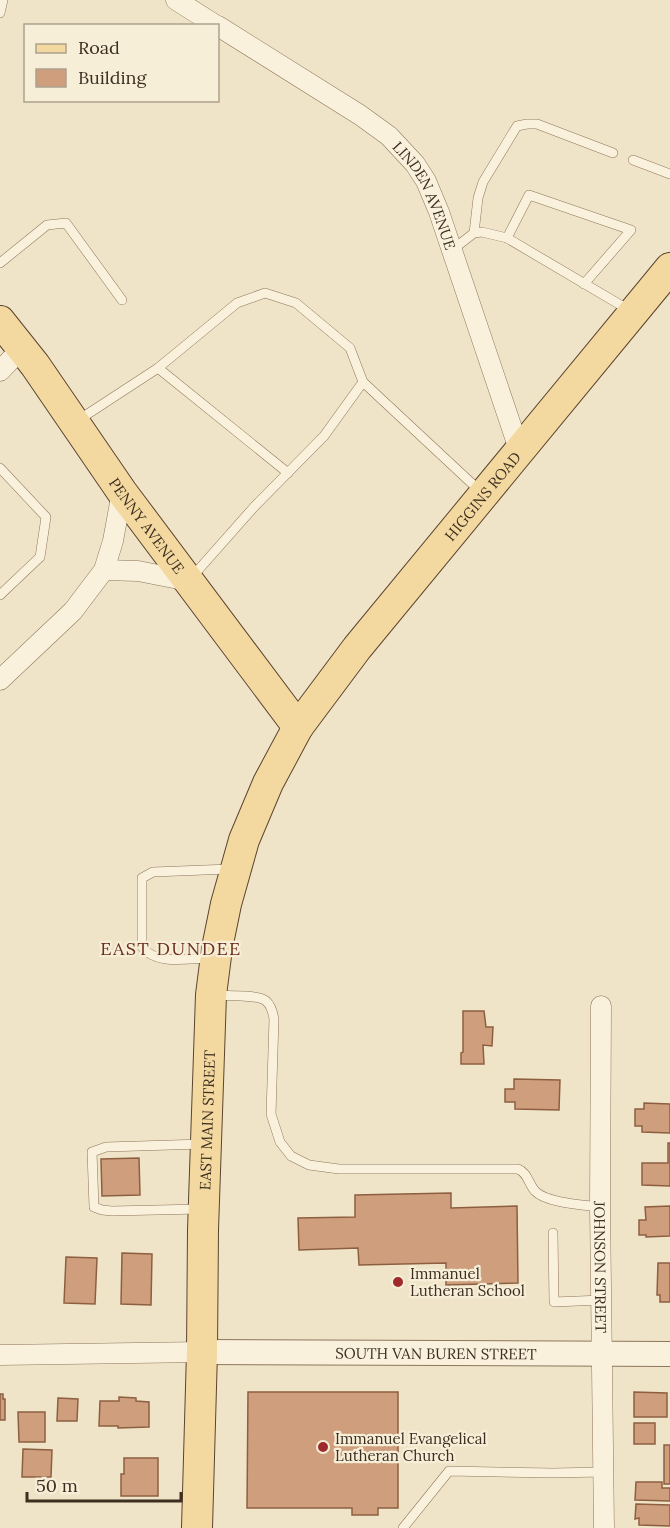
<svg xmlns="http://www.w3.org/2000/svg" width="670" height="1528" viewBox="0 0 670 1528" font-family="Lora,serif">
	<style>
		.building { fill: #cf9f7d; stroke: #8d5f41; stroke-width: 1.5 }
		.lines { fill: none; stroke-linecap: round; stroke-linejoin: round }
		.service-casing { stroke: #8d765c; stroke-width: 10 }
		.minor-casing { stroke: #8d765c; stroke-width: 21 }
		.tertiary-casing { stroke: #8d765c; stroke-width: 26 }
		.primary-casing { stroke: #5b4430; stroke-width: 32 }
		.service { stroke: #faf1dc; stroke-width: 9 }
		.minor { stroke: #faf1dc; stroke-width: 20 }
		.tertiary { stroke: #faf1dc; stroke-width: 24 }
		.primary { stroke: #f3d9a0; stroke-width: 30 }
		.poi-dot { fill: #9e2a2b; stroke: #f7eed8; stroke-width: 2 }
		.labels { text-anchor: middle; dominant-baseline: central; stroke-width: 4.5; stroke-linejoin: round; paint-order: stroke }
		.street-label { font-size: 15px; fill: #3d2e20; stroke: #f7eed8 }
		.poi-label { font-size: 15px; fill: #3d2e20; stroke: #f7eed8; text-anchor: start }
		.quarter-label { font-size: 18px; letter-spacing: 1.5px; fill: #6b2e1e; stroke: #f7eed8 }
	</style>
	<rect width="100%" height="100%" fill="#f0e4c8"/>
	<g class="building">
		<path d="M 463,1011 L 484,1011 L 486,1027 L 493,1027 L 492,1046 L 483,1045 L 484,1064 L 461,1064 L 461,1053 L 463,1052 Z"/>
		<path d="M 514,1079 L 560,1080 L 559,1110 L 515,1109 L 515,1102 L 505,1102 L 505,1089 L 514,1089 Z"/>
		<path d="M 644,1103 L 670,1104 L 670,1133 L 642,1132 L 642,1126 L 635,1126 L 635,1109 L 644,1109 Z"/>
		<path d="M 668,1143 L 670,1143 L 670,1186 L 642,1185 L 642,1163 L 668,1163 Z"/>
		<path d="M 139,1158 L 140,1195 L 102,1196 L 101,1159 Z"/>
		<path d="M 451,1193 L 451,1208 L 517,1206 L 518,1283 L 446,1285 L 446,1263 L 359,1265 L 358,1248 L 299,1250 L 298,1218 L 355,1217 L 355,1195 Z"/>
		<path d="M 670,1206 L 670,1236 L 646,1237 L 646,1235 L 639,1235 L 639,1220 L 646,1220 L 645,1207 Z"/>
		<path d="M 122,1253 L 152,1254 L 151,1305 L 121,1304 Z"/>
		<path d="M 66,1257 L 97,1258 L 95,1304 L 64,1303 Z"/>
		<path d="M 658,1263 L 670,1263 L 670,1302 L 660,1302 L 660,1295 L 657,1295 Z"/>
		<path d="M 248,1392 L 398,1392 L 398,1508 L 378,1508 L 378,1515 L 352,1515 L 352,1508 L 247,1508 Z"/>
		<path d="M 634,1392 L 667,1393 L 667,1417 L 634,1417 Z"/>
		<path d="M 0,1394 L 3,1394 L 3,1399 L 5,1399 L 5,1420 L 0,1420 Z"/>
		<path d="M 119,1397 L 136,1398 L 136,1401 L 149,1402 L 149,1427 L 118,1428 L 118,1426 L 99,1426 L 100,1401 L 119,1401 Z"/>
		<path d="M 58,1398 L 78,1399 L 77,1421 L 57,1421 Z"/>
		<path d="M 18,1412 L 45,1412 L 45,1442 L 19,1442 Z"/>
		<rect x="634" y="1423" width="21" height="21"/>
		<rect x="664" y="1445" width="6" height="39"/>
		<path d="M 23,1449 L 52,1450 L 51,1477 L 22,1477 Z"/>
		<path d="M 124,1458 L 158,1458 L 158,1496 L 121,1496 L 121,1474 L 124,1474 Z"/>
		<path d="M 636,1482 L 662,1482 L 662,1488 L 670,1488 L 670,1501 L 635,1500 Z"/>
		<path d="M 636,1504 L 670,1505 L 670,1526 L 639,1525 L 639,1518 L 635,1519 Z"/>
	</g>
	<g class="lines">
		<defs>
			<g id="service">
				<path d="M 0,13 L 3,0"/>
				<path d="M 633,160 L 670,174"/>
				<path d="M 474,233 L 478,198 L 483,182 L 517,126 L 527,124 L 537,124 L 613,153"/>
				<path d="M 507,238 L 529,195 L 631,230 L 584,284"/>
				<path d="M 452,250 L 474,233 L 482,232 L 507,238 L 629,310"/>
				<path d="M 0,263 L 47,225 L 66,223 L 122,300"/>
				<path d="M 158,368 L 237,303 L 265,293 L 296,303 L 350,348 L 363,382"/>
				<path d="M 77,421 L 158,368 L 288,473"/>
				<path d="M 0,468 L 46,517 L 40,557 L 0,595"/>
				<path d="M 192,577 L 254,507 L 324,436 L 363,382 L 481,492"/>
				<path d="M 211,958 C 189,958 157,966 142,947 L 142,878 L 153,872 L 230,869"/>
				<path d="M 216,995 C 227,996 257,994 266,1001 C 271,1005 273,1013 274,1019 L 271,1114 L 280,1142 L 291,1156 L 309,1165 L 339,1169 L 518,1169 C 528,1173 528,1183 535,1191 C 546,1203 584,1205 600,1207"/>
				<path d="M 200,1209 L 112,1211 L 102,1210 L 94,1207 L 92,1152 L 106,1147 L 203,1144"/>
				<path d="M 553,1233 L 554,1302 L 602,1300"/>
				<path d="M 403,1528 L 449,1471 L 553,1473 L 603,1472"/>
			</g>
			<g id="minor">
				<path d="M 176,0 L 217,26"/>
				<path id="s1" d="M 218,26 L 360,115 L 389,136 L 415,164 L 426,181 L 439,212 L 520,452"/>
				<path d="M 0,371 L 22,348"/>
				<path d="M 104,570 L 138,571 L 189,581"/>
				<path d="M 0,680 L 73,611 L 104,570 L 113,541 L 122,492"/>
				<path id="s2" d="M 601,1006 L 600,1207 L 604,1528"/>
				<path d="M 0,1355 L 202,1352"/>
			</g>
			<g id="tertiary">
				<path id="s3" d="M 202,1352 L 670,1354"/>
			</g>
			<g id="primary">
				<path id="s4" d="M 0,321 L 35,365 L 122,492 L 298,727"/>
				<path id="s5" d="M 197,1528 L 202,1352 L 203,1230 L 211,995 L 217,948 L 226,904 L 244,840 L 268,783 L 298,727 L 357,648 L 670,268"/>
			</g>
		</defs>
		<use href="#service" class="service-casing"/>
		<use href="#minor" class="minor-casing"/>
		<use href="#tertiary" class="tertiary-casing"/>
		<use href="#primary" class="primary-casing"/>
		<use href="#service" class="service"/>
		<use href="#minor" class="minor"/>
		<use href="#tertiary" class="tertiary"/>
		<use href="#primary" class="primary"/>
	</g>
	<g class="poi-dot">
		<circle cx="398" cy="1282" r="6"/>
		<circle cx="323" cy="1447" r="6"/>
	</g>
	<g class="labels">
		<g class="street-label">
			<text stroke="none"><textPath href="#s1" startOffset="274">LINDEN AVENUE</textPath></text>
			<text stroke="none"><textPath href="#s5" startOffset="1113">HIGGINS ROAD</textPath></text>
			<text stroke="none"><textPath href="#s4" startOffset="252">PENNY AVENUE</textPath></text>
			<text stroke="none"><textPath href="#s5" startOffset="408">EAST MAIN STREET</textPath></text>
			<text stroke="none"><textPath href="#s2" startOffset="261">JOHNSON STREET</textPath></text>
			<text stroke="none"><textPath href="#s3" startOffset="234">SOUTH VAN BUREN STREET</textPath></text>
		</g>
		<g class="poi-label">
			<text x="410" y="1273">Immanuel<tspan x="410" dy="17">Lutheran School</tspan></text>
			<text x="335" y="1438">Immanuel Evangelical<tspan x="335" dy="17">Lutheran Church</tspan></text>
		</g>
		<g class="quarter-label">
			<text x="171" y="948">EAST DUNDEE</text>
		</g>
	</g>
	<rect x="24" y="24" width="195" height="78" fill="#f7eed8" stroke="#ada18e" stroke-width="1.5"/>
	<rect x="36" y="44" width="30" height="9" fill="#f3d9a0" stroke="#ada18e" stroke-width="1.5"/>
	<text x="78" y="54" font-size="18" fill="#3d2e20">Road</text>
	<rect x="36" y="69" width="30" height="18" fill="#cf9f7d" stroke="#ada18e" stroke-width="1.5"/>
	<text x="78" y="84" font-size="18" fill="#3d2e20">Building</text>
	<path d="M27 1492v9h154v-9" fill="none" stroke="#3d2e20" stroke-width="3"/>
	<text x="36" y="1492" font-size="18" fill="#3d2e20" stroke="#f7eed8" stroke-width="4.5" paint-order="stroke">50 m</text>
</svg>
